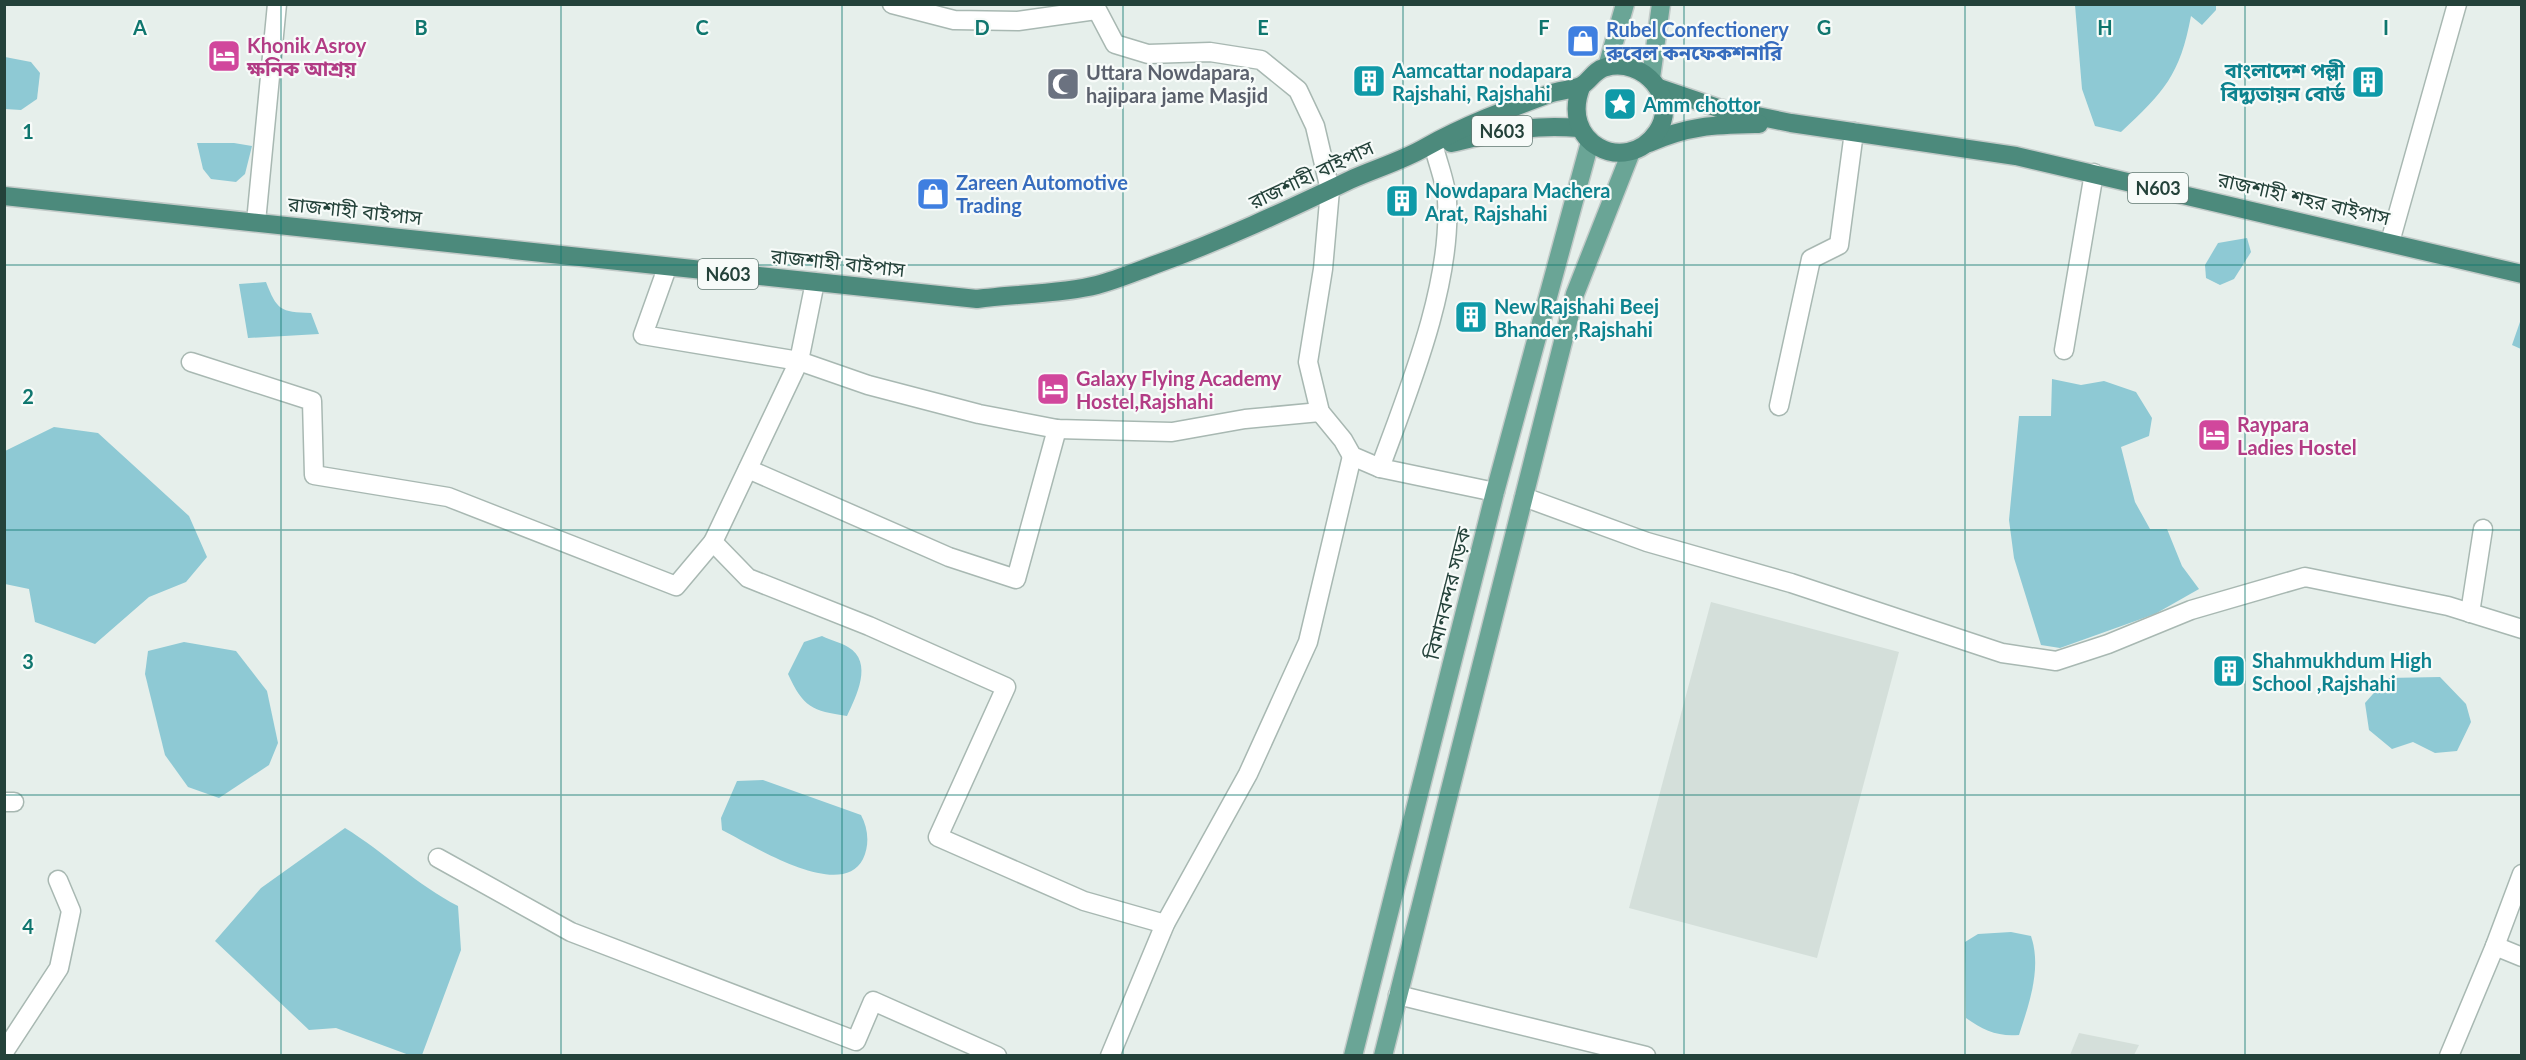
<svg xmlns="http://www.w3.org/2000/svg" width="2526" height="1060" viewBox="0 0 2526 1060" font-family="Lato,'Noto Sans Bengali',sans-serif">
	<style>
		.built { fill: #d4dfda }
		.water { fill: #8ec9d4 }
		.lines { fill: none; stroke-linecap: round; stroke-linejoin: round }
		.minor-casing { stroke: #a8b8b2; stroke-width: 21 }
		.primary-casing { stroke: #c2cac8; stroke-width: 21 }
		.trunk-casing { stroke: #c2cac8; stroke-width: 21 }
		.minor { stroke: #fff; stroke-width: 18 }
		.primary { stroke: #6aa596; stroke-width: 18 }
		.trunk { stroke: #4c8a7c; stroke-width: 18 }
		.grid { fill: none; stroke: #0f766e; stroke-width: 1.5; stroke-opacity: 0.55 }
		.labels { text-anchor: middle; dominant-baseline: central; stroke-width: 4.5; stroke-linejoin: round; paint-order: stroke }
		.shield { fill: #f7fbf9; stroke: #637a73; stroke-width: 1.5 }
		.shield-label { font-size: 18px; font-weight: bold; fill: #24423a }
		.shop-label { font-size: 20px; font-weight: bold; fill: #366cbe; stroke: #f7fbf9; text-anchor: start }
		.hotel-label { font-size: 20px; font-weight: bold; fill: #b23c85; stroke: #f7fbf9; text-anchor: start }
		.culture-label { font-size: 20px; font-weight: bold; fill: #0d838f; stroke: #f7fbf9; text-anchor: start }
		.worship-label { font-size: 20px; font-weight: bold; fill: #5b616d; stroke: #f7fbf9; text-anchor: start }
		.street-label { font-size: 20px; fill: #24423a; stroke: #f7fbf9 }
		.grid-label { font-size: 20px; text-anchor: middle; font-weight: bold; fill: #0f766e; stroke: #f7fbf9; stroke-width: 4.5; stroke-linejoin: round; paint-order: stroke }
	</style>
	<rect width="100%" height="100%" fill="#e6efeb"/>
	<g class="built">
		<path d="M 1711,602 L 1899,652 L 1817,958 L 1629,908 Z"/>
		<path d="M 2079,1033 L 2139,1045 L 2134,1055 L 2070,1055 Z"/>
	</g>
	<g class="water">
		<path d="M 2075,5 L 2075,4 L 2216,5 L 2216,10 L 2202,25 L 2191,16 C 2180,75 2164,92 2121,132 L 2095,126 L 2082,89 Z"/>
		<path d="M 5,57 L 31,62 L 40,73 L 37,99 L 21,110 L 5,109 Z"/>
		<path d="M 197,143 L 234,143 L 252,146 L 245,174 L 236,182 L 211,179 L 203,169 Z"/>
		<path d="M 2247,238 L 2251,252 L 2234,279 L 2220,285 L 2206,278 L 2205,265 L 2218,243 Z"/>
		<path d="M 266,282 C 277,310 280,312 311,313 L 319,334 L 248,338 L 239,284 Z"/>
		<path d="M 2521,319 L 2521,349 L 2512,345 Z"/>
		<path d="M 2052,379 L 2081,385 L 2104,381 L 2136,392 L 2152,418 L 2149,436 L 2121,447 L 2135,502 L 2150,529 L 2167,529 L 2182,566 L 2199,589 L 2155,614 L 2060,648 L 2041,645 L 2014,558 L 2009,520 L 2019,416 L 2051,416 Z"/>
		<path d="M 54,427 L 98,433 L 189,516 L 207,557 L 186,582 L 149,597 L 95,644 L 35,622 L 29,589 L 5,584 L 5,451 Z"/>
		<path d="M 822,636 C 830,640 840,642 848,647 C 874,662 856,697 847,716 C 812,711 803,707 788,674 L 804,642 Z"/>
		<path d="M 184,642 L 236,651 L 267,691 L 278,743 L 269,765 L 219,798 L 188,787 L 165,755 L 145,674 L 148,651 Z"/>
		<path d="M 2440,677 L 2466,704 L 2471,722 L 2457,751 L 2435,753 L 2413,742 L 2392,749 L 2369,730 L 2365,703 L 2387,678 Z"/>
		<path d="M 763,780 L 861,815 C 868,828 870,844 863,859 C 841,902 752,845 722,830 L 721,818 L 737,781 Z"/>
		<path d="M 345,828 C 384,852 417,885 458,906 L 461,950 L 422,1055 L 409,1055 L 336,1028 L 309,1030 L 215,941 L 261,888 Z"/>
		<path d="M 2011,932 L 2031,936 C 2042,968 2029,1004 2019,1035 C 1998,1037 1983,1030 1966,1018 L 1965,942 L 1978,934 Z"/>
	</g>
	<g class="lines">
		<defs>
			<g id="minor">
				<path d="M 892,4 L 954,20 L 1018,21 L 1096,10"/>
				<path d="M 1094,4 L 1115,44 L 1148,54 L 1210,52 L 1261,60 L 1298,90 L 1315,126 L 1330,190 L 1323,269 L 1308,362 L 1320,412 L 1343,440 L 1352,456 L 1380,468 L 1495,492"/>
				<path d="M 256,222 L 277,4"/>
				<path d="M 2390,242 L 2457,4"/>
				<path d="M 667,268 L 643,335 L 799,361 L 868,385 L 979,414 L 1057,429 L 1172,432 L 1245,419 L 1320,412"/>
				<path d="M 815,282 L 799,361 L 713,542 L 748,578 L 869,626 L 1006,687 L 938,837 L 1084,901 L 1165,924"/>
				<path d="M 2064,350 L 2094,173"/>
				<path d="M 191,362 L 312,401 L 314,475 L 448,497 L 676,586 L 713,542"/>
				<path d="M 1779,406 L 1811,259 L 1839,245 L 1854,132"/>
				<path d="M 1380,468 C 1409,389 1452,285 1447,200 C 1446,183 1438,164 1434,147"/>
				<path d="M 748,469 L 949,557 L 1016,579 L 1057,429"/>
				<path d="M 1524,497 L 1647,542 L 1791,583 L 2002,653 L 2056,661 L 2108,644 L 2191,610 L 2305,577 L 2448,606 L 2522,629"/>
				<path d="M 2470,613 L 2483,529"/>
				<path d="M 4,802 L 14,802"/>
				<path d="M 438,858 L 571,932 L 856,1041 L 873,1001 L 997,1056"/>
				<path d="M 2495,946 L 2522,957"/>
				<path d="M 1398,995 L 1646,1056"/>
				<path d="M 4,1052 L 59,968 L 71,911 L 58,880"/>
				<path d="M 1110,1056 L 1165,924 L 1248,774 L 1308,642 L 1352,456"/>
				<path d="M 2449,1056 L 2495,946 L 2522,874"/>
			</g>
			<g id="primary">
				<path d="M 1607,67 L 1625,4"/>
				<path d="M 1651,78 L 1661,4"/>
				<path d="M 1353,1056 L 1495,492 L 1590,142"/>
				<path d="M 1383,1056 L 1575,294 L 1631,152"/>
			</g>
			<g id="trunk">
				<path d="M 1659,88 L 1718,108 L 1791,123 L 2016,156 L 2522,274"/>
				<path d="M 1451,143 C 1499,132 1529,124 1579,128"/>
				<path d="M 1649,143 C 1690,125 1715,125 1759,124"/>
				<path d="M 4,196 L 977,299 C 1014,294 1062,294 1097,285 C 1116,280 1135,272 1154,265 C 1221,241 1285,211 1350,180 C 1374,169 1402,161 1426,147 C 1465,125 1508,109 1549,94 C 1559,90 1572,90 1581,86 C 1590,81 1594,70 1606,67 C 1643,57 1680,98 1657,132 C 1626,177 1557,143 1582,85"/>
			</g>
		</defs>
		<use href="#minor" class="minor-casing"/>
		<use href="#primary" class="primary-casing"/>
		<use href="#trunk" class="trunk-casing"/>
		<use href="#minor" class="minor"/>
		<use href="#primary" class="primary"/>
		<use href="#trunk" class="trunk"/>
	</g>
	<path class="grid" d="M 281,4 L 281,1056M 561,4 L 561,1056M 842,4 L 842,1056M 1123,4 L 1123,1056M 1403,4 L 1403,1056M 1684,4 L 1684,1056M 1965,4 L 1965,1056M 2245,4 L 2245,1056M 4,265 L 2522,265M 4,530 L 2522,530M 4,795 L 2522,795"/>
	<defs>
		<symbol id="shop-square" viewBox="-11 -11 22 22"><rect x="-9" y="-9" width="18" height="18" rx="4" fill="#3f7fe0" stroke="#f7fbf9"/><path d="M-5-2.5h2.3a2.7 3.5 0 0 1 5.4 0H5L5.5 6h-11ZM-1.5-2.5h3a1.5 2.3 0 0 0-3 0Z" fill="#fff"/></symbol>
		<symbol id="hotel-square" viewBox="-11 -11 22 22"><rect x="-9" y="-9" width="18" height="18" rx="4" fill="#d1479c" stroke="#f7fbf9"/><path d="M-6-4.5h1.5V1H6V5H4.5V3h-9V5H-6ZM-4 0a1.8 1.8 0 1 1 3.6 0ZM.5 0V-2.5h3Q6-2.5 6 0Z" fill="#fff"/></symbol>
		<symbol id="building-square" viewBox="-11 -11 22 22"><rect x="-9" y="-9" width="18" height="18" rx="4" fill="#0f9aa8" stroke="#f7fbf9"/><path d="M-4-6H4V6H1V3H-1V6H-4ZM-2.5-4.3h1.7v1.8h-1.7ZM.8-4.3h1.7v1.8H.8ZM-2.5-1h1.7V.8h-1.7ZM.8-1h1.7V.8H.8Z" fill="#fff"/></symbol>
		<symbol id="mosque-square" viewBox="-11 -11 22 22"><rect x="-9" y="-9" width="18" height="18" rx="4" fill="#6b7280" stroke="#f7fbf9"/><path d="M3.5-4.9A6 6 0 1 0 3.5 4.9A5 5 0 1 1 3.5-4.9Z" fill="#fff"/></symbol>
		<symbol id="sight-square" viewBox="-11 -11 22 22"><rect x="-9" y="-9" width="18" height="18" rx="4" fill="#0f9aa8" stroke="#f7fbf9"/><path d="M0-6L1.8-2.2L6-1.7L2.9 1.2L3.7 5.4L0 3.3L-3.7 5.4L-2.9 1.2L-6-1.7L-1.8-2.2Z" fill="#fff"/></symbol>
	</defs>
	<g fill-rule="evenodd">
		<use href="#shop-square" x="1564" y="22" width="38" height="38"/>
		<use href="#hotel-square" x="205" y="37" width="38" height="38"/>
		<use href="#building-square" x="1350" y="62" width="38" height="38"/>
		<use href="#building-square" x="2349" y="63" width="38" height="38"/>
		<use href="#mosque-square" x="1044" y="65" width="38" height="38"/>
		<use href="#sight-square" x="1601" y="85" width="38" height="38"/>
		<use href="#shop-square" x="914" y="175" width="38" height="38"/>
		<use href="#building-square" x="1383" y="182" width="38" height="38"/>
		<use href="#building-square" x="1452" y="298" width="38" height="38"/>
		<use href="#hotel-square" x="1034" y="370" width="38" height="38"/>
		<use href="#hotel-square" x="2195" y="416" width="38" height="38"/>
		<use href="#building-square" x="2210" y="652" width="38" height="38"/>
	</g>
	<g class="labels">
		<g class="shield">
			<rect x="1472" y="116" width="60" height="30" rx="4.5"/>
			<rect x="2128" y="173" width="60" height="30" rx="4.5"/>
			<rect x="698" y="259" width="60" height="30" rx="4.5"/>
		</g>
		<g class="shield-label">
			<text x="1502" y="131">N603</text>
			<text x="2158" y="188">N603</text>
			<text x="728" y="274">N603</text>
		</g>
		<g class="shop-label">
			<text x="1606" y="29">Rubel Confectionery<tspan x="1606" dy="23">রুবেল কনফেকশনারি</tspan></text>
			<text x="956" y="182">Zareen Automotive<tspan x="956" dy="23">Trading</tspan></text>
		</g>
		<g class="hotel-label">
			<text x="247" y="45">Khonik Asroy<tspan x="247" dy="23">ক্ষনিক আশ্রয়</tspan></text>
			<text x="1076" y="378">Galaxy Flying Academy<tspan x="1076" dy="23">Hostel,Rajshahi</tspan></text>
			<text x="2237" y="424">Raypara<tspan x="2237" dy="23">Ladies Hostel</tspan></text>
		</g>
		<g class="culture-label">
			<text x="1392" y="70">Aamcattar nodapara<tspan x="1392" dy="23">Rajshahi, Rajshahi</tspan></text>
			<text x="2345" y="70" text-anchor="end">বাংলাদেশ পল্লী<tspan x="2345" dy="23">বিদ্যুতায়ন বোর্ড</tspan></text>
			<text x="1643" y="104">Amm chottor</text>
			<text x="1425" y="190">Nowdapara Machera<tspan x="1425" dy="23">Arat, Rajshahi</tspan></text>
			<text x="1494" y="306">New Rajshahi Beej<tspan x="1494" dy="23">Bhander ,Rajshahi</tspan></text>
			<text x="2252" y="660">Shahmukhdum High<tspan x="2252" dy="23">School ,Rajshahi</tspan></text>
		</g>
		<g class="worship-label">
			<text x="1086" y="72">Uttara Nowdapara,<tspan x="1086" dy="23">hajipara jame Masjid</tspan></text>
		</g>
		<g class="street-label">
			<text transform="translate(1311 174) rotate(-25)">রাজশাহী বাইপাস</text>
			<text transform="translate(2304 198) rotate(13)">রাজশাহী শহর বাইপাস</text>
			<text transform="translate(355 210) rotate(6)">রাজশাহী বাইপাস</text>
			<text transform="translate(838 262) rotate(6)">রাজশাহী বাইপাস</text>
			<text transform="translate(1447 593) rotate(-76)">বিমানবন্দর সড়ক</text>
		</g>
	</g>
	<g class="grid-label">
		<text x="140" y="35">A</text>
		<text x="421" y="35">B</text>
		<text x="702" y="35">C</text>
		<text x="982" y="35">D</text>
		<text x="1263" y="35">E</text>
		<text x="1544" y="35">F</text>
		<text x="1824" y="35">G</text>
		<text x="2105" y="35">H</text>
		<text x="2386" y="35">I</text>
		<text x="28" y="139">1</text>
		<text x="28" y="404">2</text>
		<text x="28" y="669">3</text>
		<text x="28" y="934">4</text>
	</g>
	<rect width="2526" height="1060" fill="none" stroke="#24423a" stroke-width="12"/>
</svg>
